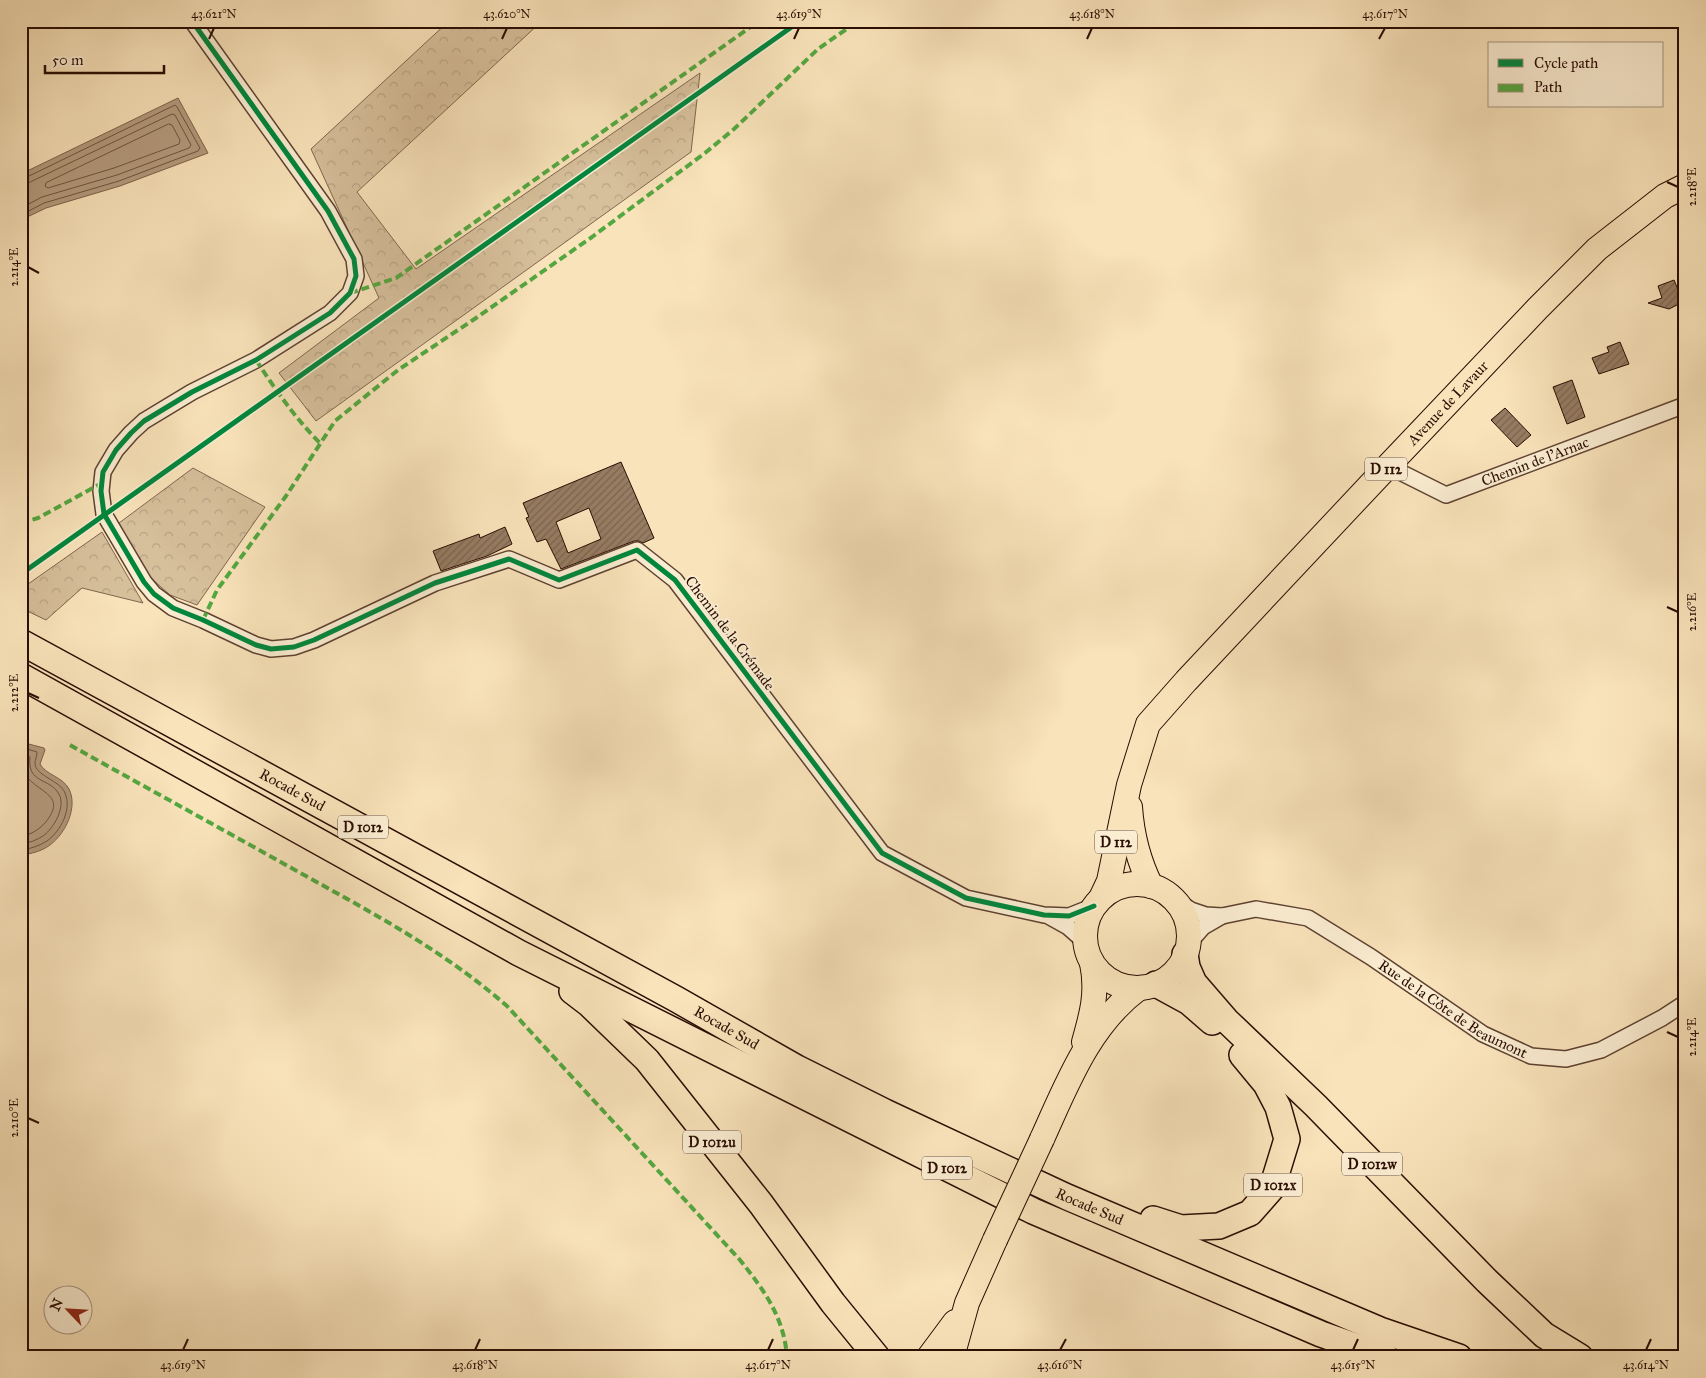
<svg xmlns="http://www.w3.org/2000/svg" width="1706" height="1378" viewBox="0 0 1706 1378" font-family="'IM FELL Great Primer',serif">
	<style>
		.forest { fill: url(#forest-crowns); stroke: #80664f }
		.water { fill: #b39a7c; stroke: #7c624c }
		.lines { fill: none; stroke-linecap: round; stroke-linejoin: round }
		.shore { stroke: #6e5440; stroke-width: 1 }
		.building { fill: url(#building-hatch); stroke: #2a0d03; fill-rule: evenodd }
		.minor-casing { stroke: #5e4231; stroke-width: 18 }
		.primary-casing { stroke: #2a0d03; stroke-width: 26 }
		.trunk-casing { stroke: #2a0d03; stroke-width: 28 }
		.minor { stroke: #fbedd2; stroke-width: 15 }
		.primary { stroke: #f9e3ba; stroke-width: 24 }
		.trunk { stroke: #f9e3ba; stroke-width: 25 }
		.primary-bridge-casing { stroke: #2a0d03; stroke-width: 26; stroke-linecap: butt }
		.primary-bridge { stroke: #f9e3ba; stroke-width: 24 }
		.quiet { stroke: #53a840; stroke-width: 4; stroke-dasharray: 8 4; stroke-linecap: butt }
		.cycleway-casing { stroke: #fbedd2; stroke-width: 8 }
		.cycleway { stroke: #00873e; stroke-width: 5 }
		.ticks { fill: none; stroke: #2a0d03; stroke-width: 2 }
		.labels { text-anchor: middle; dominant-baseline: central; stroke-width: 4; stroke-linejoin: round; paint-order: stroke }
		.shield { fill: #fbedd2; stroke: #695041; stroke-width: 1 }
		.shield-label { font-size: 14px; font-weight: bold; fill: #2a0d03 }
		.street-label { font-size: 15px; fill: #2a0d03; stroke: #fbedd2 }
		.neatline { fill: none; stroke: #2a0d03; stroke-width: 2 }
		.ticks-label { font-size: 12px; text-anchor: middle; fill: #2a0d03 }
	</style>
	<defs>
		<pattern id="forest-crowns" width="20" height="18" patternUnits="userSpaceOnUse" patternTransform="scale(1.25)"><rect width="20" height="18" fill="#d6bf9b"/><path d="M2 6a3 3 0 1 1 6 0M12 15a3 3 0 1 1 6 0" fill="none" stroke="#b8a384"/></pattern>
		<pattern id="building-hatch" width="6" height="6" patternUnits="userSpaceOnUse" patternTransform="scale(1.25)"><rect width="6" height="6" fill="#967c62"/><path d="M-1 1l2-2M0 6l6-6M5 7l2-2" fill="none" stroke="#7b644f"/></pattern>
	</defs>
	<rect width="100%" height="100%" fill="#f9e3ba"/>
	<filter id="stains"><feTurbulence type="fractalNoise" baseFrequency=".004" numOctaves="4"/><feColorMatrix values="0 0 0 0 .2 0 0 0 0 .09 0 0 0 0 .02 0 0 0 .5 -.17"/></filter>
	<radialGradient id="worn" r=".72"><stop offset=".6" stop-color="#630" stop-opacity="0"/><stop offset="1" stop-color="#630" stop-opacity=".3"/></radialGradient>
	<g class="forest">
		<path d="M 449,21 L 542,21 L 357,192 L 416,269 L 700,73 L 691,152 L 316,421 L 279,373 L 379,298 L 311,149 Z"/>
		<path d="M 193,468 L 265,507 L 197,605 L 170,595 L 152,579 L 115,526 Z"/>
		<path d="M 102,532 L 143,603 L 82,588 L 46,620 L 21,608 L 21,589 Z"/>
	</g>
	<g class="water">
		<path d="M 178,98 L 208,153 L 120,186 L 46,208 L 21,220 L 21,174 Z"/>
		<path d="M 21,742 L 44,748 L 45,750 L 40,764 C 46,775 63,777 69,789 C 78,807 66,833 50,845 C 42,851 31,854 21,855 Z"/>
	</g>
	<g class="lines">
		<g class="shore">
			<path d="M 169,124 L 172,125 L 180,140 L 179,144 L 114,168 L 48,188 L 45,186 L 46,183 Z"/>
			<path d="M 21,178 L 25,178 L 175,105 L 177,107 L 200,148 L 198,151 L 119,181 L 44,203 L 21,215"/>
			<path d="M 21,185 L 28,183 L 172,114 L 175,115 L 191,145 L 189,148 L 117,175 L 42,197 L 21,208"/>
			<path d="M 21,747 L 37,752 C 37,756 35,760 35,763 C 35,776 60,780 65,793 C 72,809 61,831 47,841 C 39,846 30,849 21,850"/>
			<path d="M 21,754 L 30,757 C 27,784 49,777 59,794 C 66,807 54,828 43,836 C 37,840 29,843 21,844"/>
			<path d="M 21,762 C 24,794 73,789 45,823 C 38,830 31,835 21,836"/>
		</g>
	</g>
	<g class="building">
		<path d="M 1674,280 L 1679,292 L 1677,293 L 1681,303 L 1669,309 L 1648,303 L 1662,298 L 1658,286 Z"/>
		<path d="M 1620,342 L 1629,364 L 1599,374 L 1592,358 L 1609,352 L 1607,347 Z"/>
		<path d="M 1572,380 L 1585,417 L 1567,424 L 1553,387 Z"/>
		<path d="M 1505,408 L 1531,435 L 1517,447 L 1491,420 Z"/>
		<path d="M 621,462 L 654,538 L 643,543 L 639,541 L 634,541 L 561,569 L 546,539 L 537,542 L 526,518 L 529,517 L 523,503 ZM 589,508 L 601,539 L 568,553 L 556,522 Z"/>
		<path d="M 505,527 L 512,544 L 487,556 L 441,571 L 433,551 L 479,534 L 480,538 Z"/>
	</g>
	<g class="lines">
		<defs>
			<g id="minor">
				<path d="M 192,21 L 328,211 L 354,259 L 356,276 L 350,293 L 330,313 L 256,360 L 192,392 L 144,421 L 131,433 L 116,450 L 103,472 L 101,491 L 104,514 L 144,582 L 154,594 L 173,608 L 203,620 L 256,645 L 271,649 L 294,647 L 314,640 L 435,583 L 509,559 L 559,580 L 637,550 L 675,580 L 882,853 L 966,898 L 1044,915 L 1069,916 L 1094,906"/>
				<path id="s1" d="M 1388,466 L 1446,495 L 1685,405"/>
				<path id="s2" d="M 1174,899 L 1191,910 L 1206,915 L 1222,916 L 1256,909 L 1308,918 L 1371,957 L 1483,1034 L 1531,1056 L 1566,1059 L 1601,1050 L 1662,1018 L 1685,1003"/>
				<path d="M 1050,917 L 1068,927 L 1085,942"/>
				<path d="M 1188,944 L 1203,927 L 1222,916"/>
			</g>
			<g id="primary">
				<path d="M 1130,807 C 1132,836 1138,860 1151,886"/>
				<circle cx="1137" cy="936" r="52"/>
				<path id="s3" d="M 1101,898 L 1109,881 L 1129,785 L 1148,724 L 1186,681 L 1388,466 L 1538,308 L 1597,249 L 1665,196 L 1685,186"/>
				<path d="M 1084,1042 C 1092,1014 1098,992 1092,963"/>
				<path d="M 1042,1139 C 1067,1084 1089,1025 1139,988"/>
				<path d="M 929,1357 L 955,1322"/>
				<path d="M 952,1357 L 967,1303 L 995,1240"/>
			</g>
			<g id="trunk">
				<path id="s4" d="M 21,642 L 676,999 L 797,1068 L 885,1112 L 1067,1197 L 1380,1330 L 1459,1357"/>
				<path d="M 21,676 L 519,953 L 1033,1211 L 1321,1334 L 1386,1357"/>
				<path d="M 1185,954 L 1187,967 L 1194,983 L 1226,1020 L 1316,1106 L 1487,1281 L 1544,1335 L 1580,1357"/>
				<path d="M 1156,984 L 1189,1002 L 1212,1022"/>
				<path d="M 572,991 L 589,1004 L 647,1060 L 761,1204 L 833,1303 L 877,1357"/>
				<path d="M 1153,1219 L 1181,1228 L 1219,1226 L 1250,1213 L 1272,1188 L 1287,1139 L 1278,1107 L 1266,1084 L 1242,1055"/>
			</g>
		</defs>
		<use href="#minor" class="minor-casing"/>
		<use href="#primary" class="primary-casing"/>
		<use href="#trunk" class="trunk-casing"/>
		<use href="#minor" class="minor"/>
		<use href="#primary" class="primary"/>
		<use href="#trunk" class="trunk"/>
		<defs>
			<path id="primary-bridge" d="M 995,1240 L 1042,1139"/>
		</defs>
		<use href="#primary-bridge" class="primary-bridge-casing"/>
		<use href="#primary-bridge" class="primary-bridge"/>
		<g class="quiet">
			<path d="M 350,293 L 396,278 L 759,21"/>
			<path d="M 256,360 C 275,389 295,418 320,443"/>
			<path d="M 21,523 L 38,518 L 102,483"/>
			<path d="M 203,620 L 217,590 L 286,496 L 335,421 L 398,370 L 476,318 L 592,237 L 705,153 L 734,129 L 818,49 L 858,21"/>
			<path d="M 70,745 C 145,787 220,828 295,870 C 369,911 443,950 507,1006 L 740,1260 C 764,1290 784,1317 787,1357"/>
		</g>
		<defs>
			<g id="cycleway">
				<path d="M 192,21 L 328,211 L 354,259 L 356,276 L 350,293 L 330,313 L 256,360 L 192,392 L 144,421 L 131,433 L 116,450 L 103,472 L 101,491 L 104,514 L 144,582 L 154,594 L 173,608 L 203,620 L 256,645 L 271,649 L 294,647 L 314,640 L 435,583 L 509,559 L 559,580 L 637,550 L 675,580 L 882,853 L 966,898 L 1044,915 L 1069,916 L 1094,906"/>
				<path d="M 21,574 C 280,388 541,207 800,21"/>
			</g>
		</defs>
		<use href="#cycleway" class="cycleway-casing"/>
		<use href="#cycleway" class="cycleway"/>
	</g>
	<path class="ticks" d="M 209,39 L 214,28M 502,39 L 507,28M 794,39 L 799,28M 1087,39 L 1092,28M 1379,39 L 1385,28M 1667,182 L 1678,187M 28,267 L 39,273M 1667,607 L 1678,612M 28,693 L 39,698M 1667,1032 L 1678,1037M 28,1118 L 39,1123M 183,1350 L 188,1339M 475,1350 L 480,1339M 768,1350 L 773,1339M 1060,1350 L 1066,1339M 1353,1350 L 1358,1339M 1646,1350 L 1651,1339"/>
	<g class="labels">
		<g class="shield">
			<rect x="1365" y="457.5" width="42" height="23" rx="4"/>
			<rect x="338" y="815.5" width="50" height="23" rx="4"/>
			<rect x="1095" y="830.5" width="42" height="23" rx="4"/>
			<rect x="683" y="1130.5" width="58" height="23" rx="4"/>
			<rect x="1342" y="1152.5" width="60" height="23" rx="4"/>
			<rect x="922" y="1156.5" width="50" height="23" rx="4"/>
			<rect x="1244" y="1173.5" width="58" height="23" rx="4"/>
		</g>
		<g class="shield-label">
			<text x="1386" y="469">D 112</text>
			<text x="363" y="827">D 1012</text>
			<text x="1116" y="842">D 112</text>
			<text x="712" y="1142">D 1012u</text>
			<text x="1372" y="1164">D 1012w</text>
			<text x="947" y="1168">D 1012</text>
			<text x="1273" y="1185">D 1012x</text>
		</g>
		<g class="street-label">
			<text stroke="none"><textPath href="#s3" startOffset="620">Avenue de Lavaur</textPath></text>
			<text stroke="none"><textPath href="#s1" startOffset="160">Chemin de l'Arnac</textPath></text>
			<text transform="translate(730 633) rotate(53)">Chemin de la Crémade</text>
			<text stroke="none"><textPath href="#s4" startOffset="309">Rocade Sud</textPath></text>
			<text stroke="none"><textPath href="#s2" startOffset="311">Rue de la Côte de Beaumont</textPath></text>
			<text stroke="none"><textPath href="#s4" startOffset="804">Rocade Sud</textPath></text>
			<text stroke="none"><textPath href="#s4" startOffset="1209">Rocade Sud</textPath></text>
		</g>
	</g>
	<rect width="1706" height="1378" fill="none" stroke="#f9e3ba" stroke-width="55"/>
	<rect x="1488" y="42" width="175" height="65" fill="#fbedd2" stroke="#a7937f"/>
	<rect x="1498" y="59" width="25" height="8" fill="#00873e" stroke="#a7937f"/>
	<text x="1534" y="68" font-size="15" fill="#2a0d03">Cycle path</text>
	<rect x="1498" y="84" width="25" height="8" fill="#53a840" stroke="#a7937f"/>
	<text x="1534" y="92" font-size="15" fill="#2a0d03">Path</text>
	<g transform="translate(68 1310) rotate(295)"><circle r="24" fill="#fbedd2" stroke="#a7937f"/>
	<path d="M0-4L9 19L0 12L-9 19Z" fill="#8f2418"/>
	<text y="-8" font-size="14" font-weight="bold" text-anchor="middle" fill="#2a0d03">N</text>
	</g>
	<path d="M45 65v8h119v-8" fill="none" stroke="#2a0d03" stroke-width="2.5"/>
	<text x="52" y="65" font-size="15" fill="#2a0d03" stroke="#fbedd2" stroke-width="4" paint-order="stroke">50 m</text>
	<rect x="28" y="28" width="1650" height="1322" class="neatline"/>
	<g class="ticks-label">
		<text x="214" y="18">43.621°N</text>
		<text x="507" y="18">43.620°N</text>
		<text x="799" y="18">43.619°N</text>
		<text x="1092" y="18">43.618°N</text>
		<text x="1385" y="18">43.617°N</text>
		<text transform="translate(1692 187) rotate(-90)" y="4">2.218°E</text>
		<text transform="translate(14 267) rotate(-90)" y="4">2.214°E</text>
		<text transform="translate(1692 612) rotate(-90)" y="4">2.216°E</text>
		<text transform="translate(14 693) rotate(-90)" y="4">2.212°E</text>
		<text transform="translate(1692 1037) rotate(-90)" y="4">2.214°E</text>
		<text transform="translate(14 1118) rotate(-90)" y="4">2.210°E</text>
		<text x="183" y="1369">43.619°N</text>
		<text x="475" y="1369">43.618°N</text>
		<text x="768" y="1369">43.617°N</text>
		<text x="1060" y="1369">43.616°N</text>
		<text x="1353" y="1369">43.615°N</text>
		<text x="1646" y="1369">43.614°N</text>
	</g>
	<rect width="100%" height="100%" filter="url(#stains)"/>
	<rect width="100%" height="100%" fill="url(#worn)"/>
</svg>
